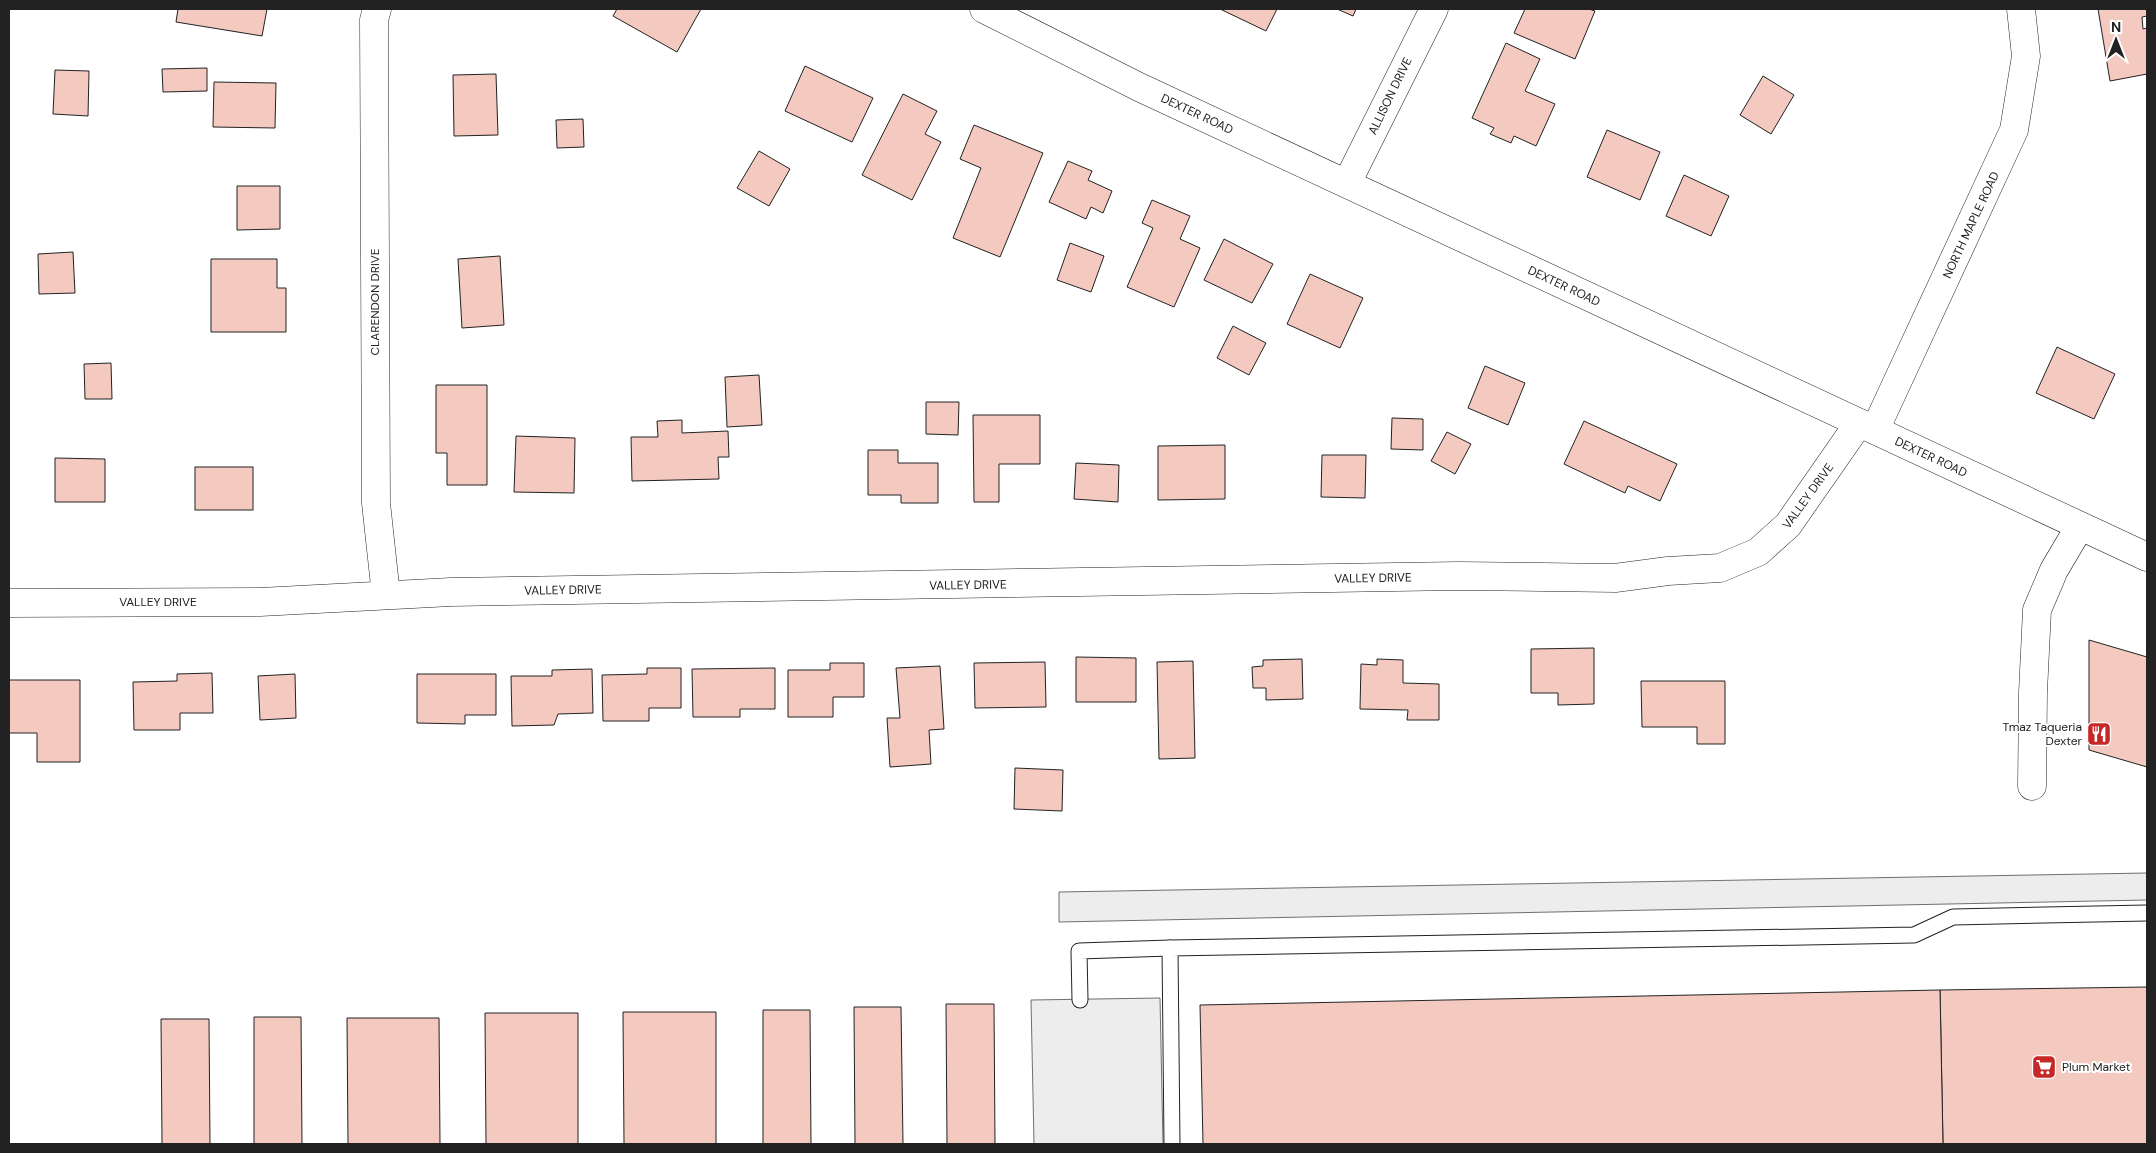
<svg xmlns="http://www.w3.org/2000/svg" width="2156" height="1153" viewBox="0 0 2156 1153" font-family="'DM Sans',sans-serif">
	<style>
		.parking { fill: #ededed; stroke: #6f6f6f }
		.building { fill: #f3c9c0; stroke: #222 }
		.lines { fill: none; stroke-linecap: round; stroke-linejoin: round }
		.service-casing { stroke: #222; stroke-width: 17 }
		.minor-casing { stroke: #222; stroke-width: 29 }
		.secondary-casing { stroke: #222; stroke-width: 29 }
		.service { stroke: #fff; stroke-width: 15 }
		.minor { stroke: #fff; stroke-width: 28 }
		.secondary { stroke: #fff; stroke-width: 28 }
		.labels { text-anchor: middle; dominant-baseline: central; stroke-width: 4; stroke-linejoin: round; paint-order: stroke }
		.street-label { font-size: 12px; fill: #222; stroke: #fff }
		.poi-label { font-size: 12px; fill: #222; stroke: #fff; text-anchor: end }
	</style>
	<rect width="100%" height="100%" fill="#fff"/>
	<g class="parking">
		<path d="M 2147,873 L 2147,900 L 1059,922 L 1059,892 Z"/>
		<path d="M 1160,998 L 1163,1144 L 1034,1144 L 1031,1000 Z"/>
	</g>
	<g class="building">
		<path d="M 178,9 L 267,9 L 262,36 L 176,22 Z"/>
		<path d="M 617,9 L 701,9 L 677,52 L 613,16 Z"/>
		<path d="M 1220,9 L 1277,9 L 1266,31 Z"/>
		<path d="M 1337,9 L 1356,9 L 1353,16 Z"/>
		<path d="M 1525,9 L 1589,9 L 1595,11 L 1575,59 L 1514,33 Z"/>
		<path d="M 2098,9 L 2147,9 L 2147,16 L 2142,17 L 2143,29 L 2147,28 L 2147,74 L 2110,81 Z"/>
		<path d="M 1506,43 L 1540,59 L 1525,91 L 1555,104 L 1536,146 L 1514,136 L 1511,143 L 1490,134 L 1494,128 L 1472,118 Z"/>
		<path d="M 805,66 L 873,98 L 852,142 L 785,111 Z"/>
		<path d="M 207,68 L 207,91 L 163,92 L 162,69 Z"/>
		<path d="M 55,70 L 89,71 L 88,116 L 53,114 Z"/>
		<path d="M 496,74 L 498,135 L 454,136 L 453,75 Z"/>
		<path d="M 1763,76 L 1794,95 L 1771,134 L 1740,115 Z"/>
		<path d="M 214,82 L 276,83 L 275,128 L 213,127 Z"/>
		<path d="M 903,94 L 937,111 L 925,134 L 941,142 L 912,200 L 862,175 Z"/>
		<path d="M 583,119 L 584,147 L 557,148 L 556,120 Z"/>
		<path d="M 974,125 L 1043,153 L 1000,257 L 953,238 L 981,168 L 960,159 Z"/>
		<path d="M 1607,130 L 1660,152 L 1640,200 L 1587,177 Z"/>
		<path d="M 759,151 L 790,169 L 769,206 L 737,188 Z"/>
		<path d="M 1068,161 L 1092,171 L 1088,180 L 1112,191 L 1103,213 L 1091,207 L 1086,219 L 1049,202 Z"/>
		<path d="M 1684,175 L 1729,196 L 1711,236 L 1666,216 Z"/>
		<path d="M 237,186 L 280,186 L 280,229 L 237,230 Z"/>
		<path d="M 1152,200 L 1190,216 L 1180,239 L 1200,248 L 1174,307 L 1127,287 L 1153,228 L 1142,223 Z"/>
		<path d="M 1224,239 L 1273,264 L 1252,303 L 1204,280 Z"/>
		<path d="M 1070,243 L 1104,256 L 1091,292 L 1057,280 Z"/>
		<path d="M 73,252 L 75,293 L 39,294 L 38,254 Z"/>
		<path d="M 500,256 L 504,325 L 462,328 L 458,259 Z"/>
		<path d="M 211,259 L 277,259 L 277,288 L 286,288 L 286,332 L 211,332 Z"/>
		<path d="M 1310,274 L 1363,298 L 1340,348 L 1287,324 Z"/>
		<path d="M 1233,326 L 1266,343 L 1249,375 L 1217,358 Z"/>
		<path d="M 2057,347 L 2115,374 L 2094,419 L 2036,393 Z"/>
		<path d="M 111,363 L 112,399 L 85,399 L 84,364 Z"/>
		<path d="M 1485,366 L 1525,383 L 1508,425 L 1468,408 Z"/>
		<path d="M 759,375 L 762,425 L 727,427 L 725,377 Z"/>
		<path d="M 436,385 L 487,385 L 487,485 L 447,485 L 447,453 L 436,453 Z"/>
		<path d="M 926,402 L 959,402 L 958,435 L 926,434 Z"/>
		<path d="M 973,415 L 1040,415 L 1040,464 L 999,464 L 999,502 L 974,502 Z"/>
		<path d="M 1392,418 L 1423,419 L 1423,450 L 1391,449 Z"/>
		<path d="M 682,420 L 682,433 L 728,431 L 729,457 L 718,457 L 719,479 L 632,481 L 631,437 L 658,437 L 657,421 Z"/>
		<path d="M 1584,421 L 1677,464 L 1660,501 L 1628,486 L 1625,493 L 1564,464 Z"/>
		<path d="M 1447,432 L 1471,444 L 1455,474 L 1431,461 Z"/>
		<path d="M 516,436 L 575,438 L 574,493 L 514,492 Z"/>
		<path d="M 1225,445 L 1225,499 L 1158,500 L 1158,446 Z"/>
		<path d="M 868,450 L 898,450 L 898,463 L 938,463 L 938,503 L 901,503 L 901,495 L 868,495 Z"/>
		<path d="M 1322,455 L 1366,455 L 1365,498 L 1321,497 Z"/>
		<path d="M 55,458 L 105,459 L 105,502 L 55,502 Z"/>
		<path d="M 1076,463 L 1119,465 L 1118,502 L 1074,499 Z"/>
		<rect x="195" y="467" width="58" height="43"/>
		<path d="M 2089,640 L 2147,657 L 2147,767 L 2089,750 Z"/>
		<path d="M 1594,648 L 1594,704 L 1558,705 L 1558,693 L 1531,693 L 1531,649 Z"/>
		<path d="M 1076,657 L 1136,658 L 1136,702 L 1076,702 Z"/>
		<path d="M 1302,659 L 1303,699 L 1266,700 L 1266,688 L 1253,688 L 1252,667 L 1263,666 L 1263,660 Z"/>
		<path d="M 1377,659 L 1403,660 L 1403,683 L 1439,684 L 1439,720 L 1407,720 L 1408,710 L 1360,709 L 1361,664 L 1377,665 Z"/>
		<path d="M 1193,661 L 1195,758 L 1159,759 L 1157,662 Z"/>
		<path d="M 1045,662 L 1046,707 L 975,708 L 974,663 Z"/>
		<path d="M 830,663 L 864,663 L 864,697 L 833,697 L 833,717 L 788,717 L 788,670 L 830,670 Z"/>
		<path d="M 940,666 L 944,729 L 929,730 L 931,764 L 890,767 L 887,718 L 900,718 L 896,668 Z"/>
		<path d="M 647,668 L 681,668 L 681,708 L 649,708 L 649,721 L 603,721 L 602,675 L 647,674 Z"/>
		<path d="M 775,668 L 775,709 L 740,709 L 740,717 L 693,717 L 692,669 Z"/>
		<path d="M 592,669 L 593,713 L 558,714 L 554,725 L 512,726 L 511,676 L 552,676 L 552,670 Z"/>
		<path d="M 212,673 L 213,713 L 180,713 L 180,730 L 134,730 L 133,682 L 177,681 L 177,674 Z"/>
		<path d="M 295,674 L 296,718 L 260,720 L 258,676 Z"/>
		<path d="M 417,674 L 496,674 L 496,715 L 465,715 L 465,724 L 417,723 Z"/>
		<path d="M 9,680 L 80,680 L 80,762 L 37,762 L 37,733 L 9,733 Z"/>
		<path d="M 1641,681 L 1725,681 L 1725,744 L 1697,744 L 1697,727 L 1642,727 Z"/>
		<path d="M 1015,768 L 1063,770 L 1062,811 L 1014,809 Z"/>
		<path d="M 2147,987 L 2147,1144 L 1943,1144 L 1940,990 Z"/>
		<path d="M 1940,990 L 1943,1144 L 1203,1144 L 1200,1005 Z"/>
		<path d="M 946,1004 L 994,1004 L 995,1144 L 947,1144 Z"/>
		<path d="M 854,1007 L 901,1007 L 903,1144 L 855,1144 Z"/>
		<path d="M 763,1010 L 810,1010 L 811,1144 L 763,1144 Z"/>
		<path d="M 623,1012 L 716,1012 L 716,1144 L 624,1144 Z"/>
		<path d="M 485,1013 L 578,1013 L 578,1144 L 486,1144 Z"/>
		<path d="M 254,1017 L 301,1017 L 302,1144 L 254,1144 Z"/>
		<path d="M 347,1018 L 439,1018 L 440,1144 L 348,1144 Z"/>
		<path d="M 161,1019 L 209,1019 L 210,1144 L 162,1144 Z"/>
	</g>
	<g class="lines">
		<defs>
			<g id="service">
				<path d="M 1080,1000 L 1079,951 L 1170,948"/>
				<path d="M 1172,1144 L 1170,948 L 1914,935 L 1953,917 L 2147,913"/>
			</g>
			<g id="minor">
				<path d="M 377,9 L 374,20 L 376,503 L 386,595"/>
				<path d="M 1347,183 L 1434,9"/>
				<path d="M 1875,430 L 2014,130 L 2026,56 L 2021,9"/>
				<path d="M 9,603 L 260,602 L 451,592 L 573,590 L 1458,576 L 1615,578 L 1668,571 L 1720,568 L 1758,552 L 1788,525 L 1859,423"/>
				<path d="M 2032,786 L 2033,692 L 2037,610 L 2054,570 L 2080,526"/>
			</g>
			<path id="secondary" d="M 984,9 L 1139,87 L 2147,557"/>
		</defs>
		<use href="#service" class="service-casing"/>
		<use href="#minor" class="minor-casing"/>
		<use href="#secondary" class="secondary-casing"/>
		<use href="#service" class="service"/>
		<use href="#minor" class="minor"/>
		<use href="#secondary" class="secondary"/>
	</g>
	<defs>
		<symbol id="restaurant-square" viewBox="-11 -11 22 22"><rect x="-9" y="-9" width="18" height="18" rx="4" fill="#c62828" stroke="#fff"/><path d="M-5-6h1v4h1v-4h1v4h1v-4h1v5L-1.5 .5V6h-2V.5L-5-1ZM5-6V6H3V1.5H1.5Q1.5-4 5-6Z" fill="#fff"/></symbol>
		<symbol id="supermarket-square" viewBox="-11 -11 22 22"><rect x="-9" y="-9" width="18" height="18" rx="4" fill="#c62828" stroke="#fff"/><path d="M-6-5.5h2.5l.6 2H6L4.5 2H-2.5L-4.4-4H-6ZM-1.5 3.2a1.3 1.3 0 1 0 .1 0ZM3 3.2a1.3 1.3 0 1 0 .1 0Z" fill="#fff"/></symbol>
	</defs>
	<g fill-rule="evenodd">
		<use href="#restaurant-square" x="2085" y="720" width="28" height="28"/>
		<use href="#supermarket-square" x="2030" y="1053" width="28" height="28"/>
	</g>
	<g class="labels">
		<g class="street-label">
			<text transform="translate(1390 96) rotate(-64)">ALLISON DRIVE</text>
			<text transform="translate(1197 114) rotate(25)">DEXTER ROAD</text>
			<text transform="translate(1971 225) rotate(-65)">NORTH MAPLE ROAD</text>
			<text transform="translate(1564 286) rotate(25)">DEXTER ROAD</text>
			<text transform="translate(375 302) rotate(-90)">CLARENDON DRIVE</text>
			<text transform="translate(1931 457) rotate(25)">DEXTER ROAD</text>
			<text transform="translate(1808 496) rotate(-54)">VALLEY DRIVE</text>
			<text transform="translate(1373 578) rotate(-1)">VALLEY DRIVE</text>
			<text transform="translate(968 585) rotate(-1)">VALLEY DRIVE</text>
			<text transform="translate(563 590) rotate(-1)">VALLEY DRIVE</text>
			<text x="158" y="602">VALLEY DRIVE</text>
		</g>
		<g class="poi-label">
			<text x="2082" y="727">Tmaz Taqueria<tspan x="2082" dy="14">Dexter</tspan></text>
			<text x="2062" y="1067" text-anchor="start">Plum Market</text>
		</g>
	</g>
	<rect width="2156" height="1153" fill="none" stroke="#222222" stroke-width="20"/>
	<g transform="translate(2116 40)" stroke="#ffffff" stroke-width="4" paint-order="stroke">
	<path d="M0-4L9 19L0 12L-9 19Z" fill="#222222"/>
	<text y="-8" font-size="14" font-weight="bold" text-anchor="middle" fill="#222222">N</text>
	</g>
</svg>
